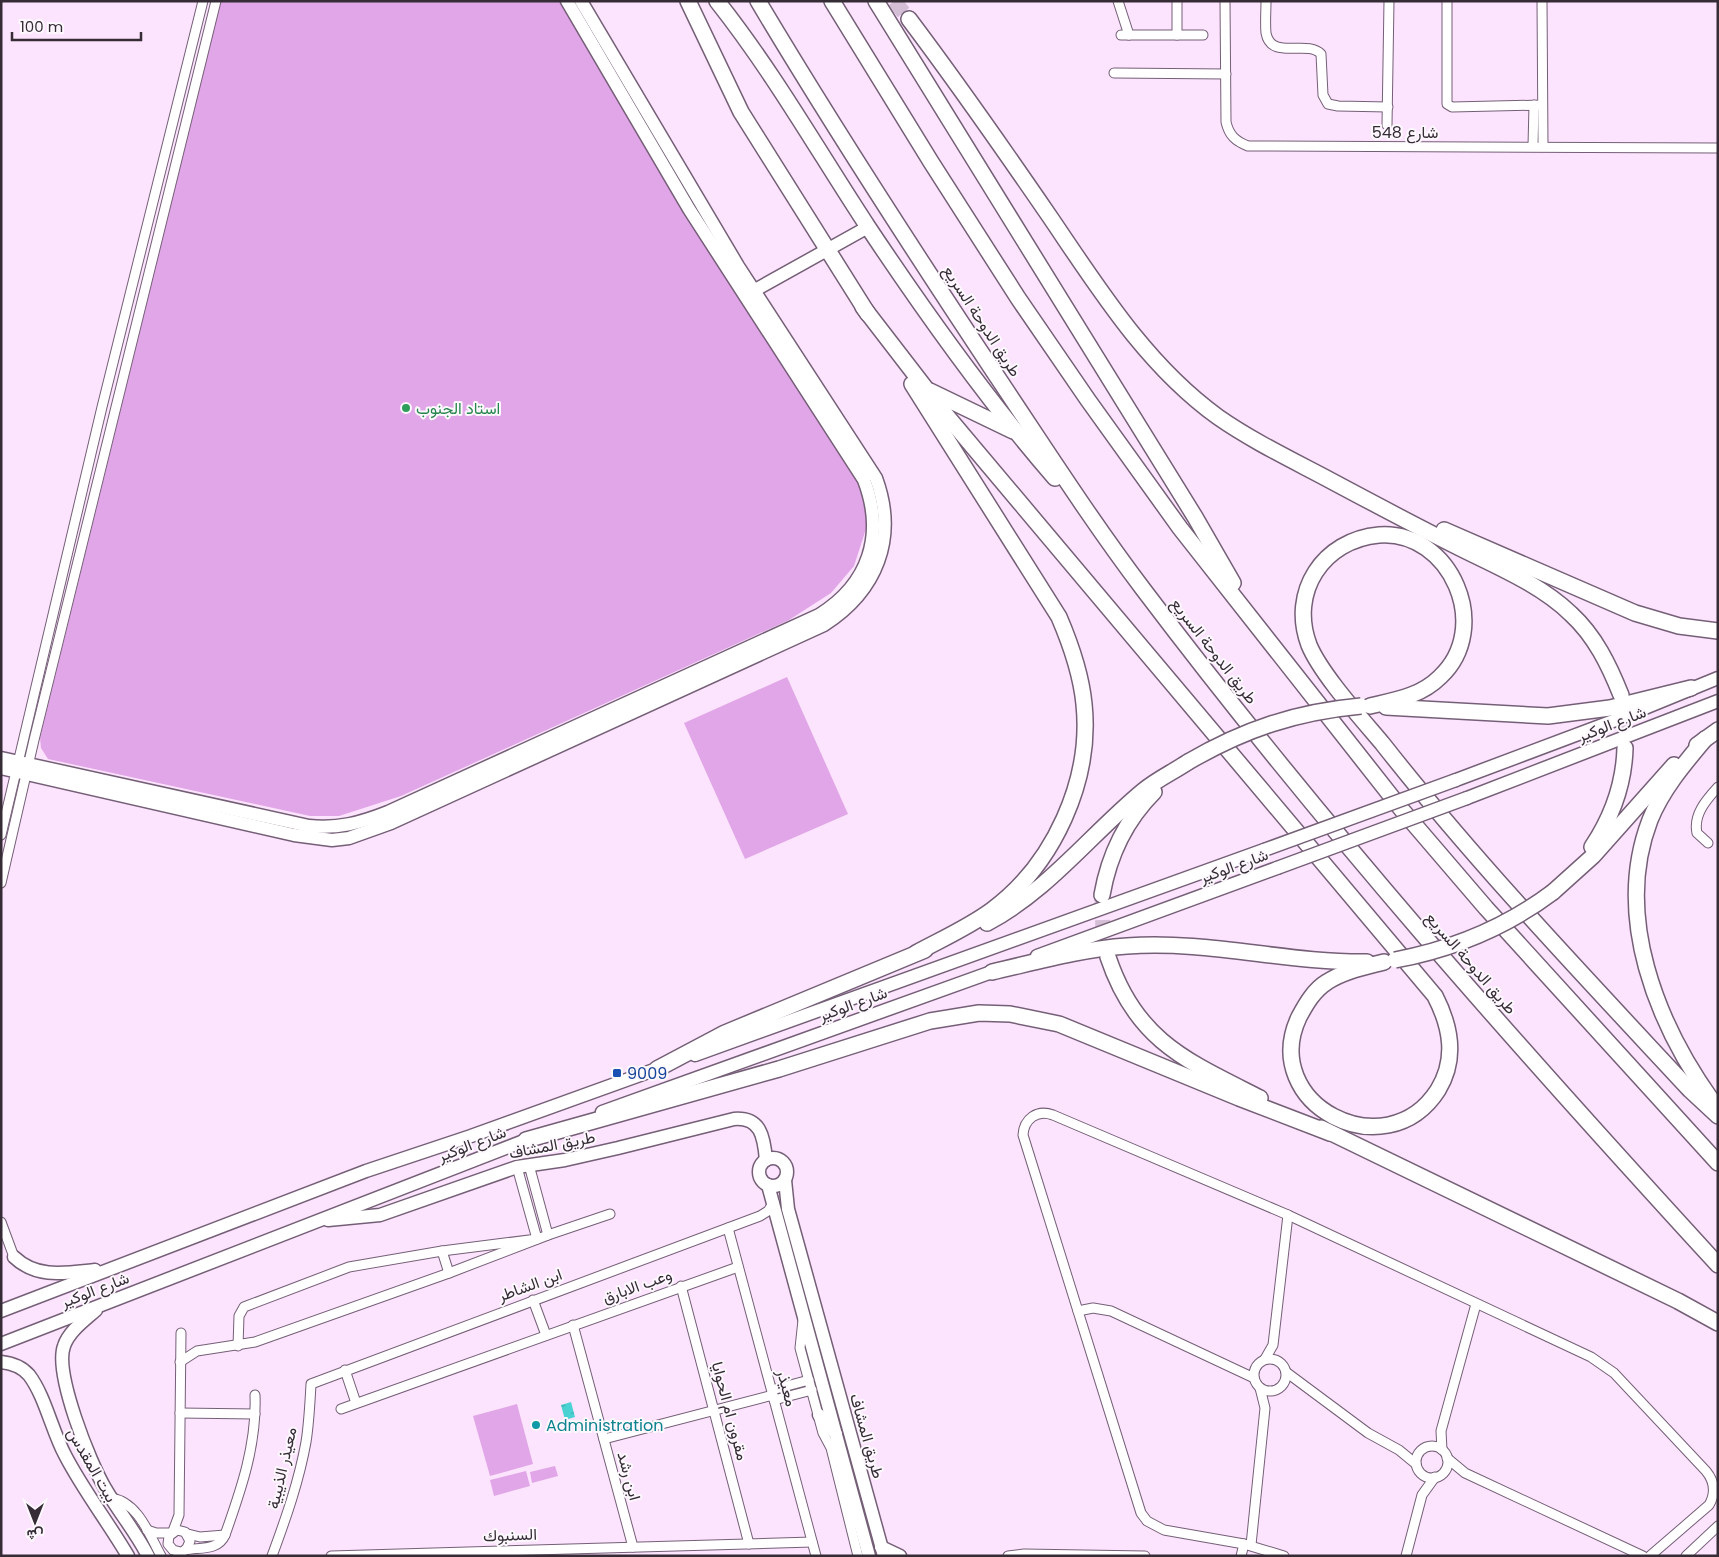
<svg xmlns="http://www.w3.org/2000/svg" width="1719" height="1557" viewBox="0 0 1719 1557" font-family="Poppins,Vazirmatn,sans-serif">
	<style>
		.green { fill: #e1a6e7 }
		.water { fill: url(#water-ripples) }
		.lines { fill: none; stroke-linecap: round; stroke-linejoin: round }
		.highway-tunnel { stroke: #d4bed6; stroke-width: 15; stroke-dasharray: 15 8; stroke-linecap: butt }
		.street-casing { stroke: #755f77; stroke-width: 11 }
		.secondary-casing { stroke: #755f77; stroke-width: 15 }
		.highway-casing { stroke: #755f77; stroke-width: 18 }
		.street { stroke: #fff; stroke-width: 9 }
		.secondary { stroke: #fff; stroke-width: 12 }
		.highway { stroke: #fff; stroke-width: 15 }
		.secondary-bridge-casing { stroke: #755f77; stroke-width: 15; stroke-linecap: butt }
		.highway-bridge-casing { stroke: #755f77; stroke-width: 18; stroke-linecap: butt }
		.secondary-bridge { stroke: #fff; stroke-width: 12 }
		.highway-bridge { stroke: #fff; stroke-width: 15 }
		.leisure-dot { fill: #2e9e5b; stroke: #fdf8fd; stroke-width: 2 }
		.transit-dot { fill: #1a4fb4; stroke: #fdf8fd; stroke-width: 2 }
		.culture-dot { fill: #0f9aa8; stroke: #fdf8fd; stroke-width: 2 }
		.labels { text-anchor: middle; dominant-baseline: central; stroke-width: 4; stroke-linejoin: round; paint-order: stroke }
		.street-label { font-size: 16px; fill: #352c36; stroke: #fdf8fd }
		.leisure-label { font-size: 16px; fill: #27864d; stroke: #fdf8fd; text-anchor: start }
		.transit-label { font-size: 16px; fill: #164399; stroke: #fdf8fd; text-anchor: start }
		.culture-label { font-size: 16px; fill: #0d838f; stroke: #fdf8fd; text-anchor: start }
	</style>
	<defs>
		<pattern id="water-ripples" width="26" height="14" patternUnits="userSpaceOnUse" patternTransform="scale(1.25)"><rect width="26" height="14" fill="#4ad1d2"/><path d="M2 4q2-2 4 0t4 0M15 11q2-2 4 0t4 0" fill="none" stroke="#3eaaab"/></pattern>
	</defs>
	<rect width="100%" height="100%" fill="#fce3fe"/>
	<g class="green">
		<path d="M 221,1 L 562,1 L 856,476 L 865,500 L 867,515 L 866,529 L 854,566 L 831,593 L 789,620 L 401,796 L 339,816 L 310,816 L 48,759 L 41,748 L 40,738 Z"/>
		<path d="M 787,677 L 848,814 L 745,859 L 684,723 Z"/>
		<path d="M 517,1404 L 533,1464 L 490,1476 L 473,1416 Z"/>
		<path d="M 555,1466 L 558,1476 L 532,1483 L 530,1472 Z"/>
		<path d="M 526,1471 L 530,1486 L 494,1496 L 490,1480 Z"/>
	</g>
	<path class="water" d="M 571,1402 L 575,1417 L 565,1420 L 561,1405 Z"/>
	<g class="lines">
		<g class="highway-tunnel">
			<path d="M 894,1 L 909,19"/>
			<path d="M 1622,703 L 1625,713 L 1625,748"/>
			<path d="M 1102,897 L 1103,935 L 1108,957"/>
		</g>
		<defs>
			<g id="street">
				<path d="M 1118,1 L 1129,35"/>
				<path d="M 1177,1 L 1177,35"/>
				<path d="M 1225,1 L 1226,122 C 1229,135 1235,141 1248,146 L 1718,148"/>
				<path d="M 1266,1 C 1266,12 1265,23 1266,33 C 1271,61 1307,39 1321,54 L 1323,95 L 1328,104 L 1338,106 L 1388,107"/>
				<path d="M 1447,1 L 1447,104 L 1452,107 L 1542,105"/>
				<path d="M 1542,1 L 1543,146"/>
				<path d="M 1121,35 L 1203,35"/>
				<path d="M 1114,73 L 1226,74"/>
				<path d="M 1387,125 L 1389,1"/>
				<path d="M 1533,146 L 1534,105"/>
				<path d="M 1,835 L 102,407 L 203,1"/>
				<path d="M 1708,843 L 1697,833 C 1693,815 1706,800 1718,787"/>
				<path d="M 1,883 L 34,740 L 216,1"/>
				<path d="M 529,1165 L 548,1235"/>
				<path d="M 1,1222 L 14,1257"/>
				<path d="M 728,1228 L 816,1556"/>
				<path d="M 442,1251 L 449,1273"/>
				<path d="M 681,1286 L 749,1544"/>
				<path d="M 533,1300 L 546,1335"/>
				<path d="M 1078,1311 L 1093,1308 L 1111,1311 L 1254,1378"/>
				<path d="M 803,1320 L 800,1348 L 823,1433 L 831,1448 L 858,1556"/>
				<path d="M 573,1325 L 633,1547"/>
				<path d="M 238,1346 L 239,1316 L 244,1307 L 349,1267 L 442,1251 L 537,1239 L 517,1167"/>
				<circle cx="1270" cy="1375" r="16"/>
				<path d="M 1265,1359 L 1273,1345 L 1288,1215"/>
				<path d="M 180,1362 L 197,1351 L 255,1342 L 449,1273 L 548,1235 L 610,1214"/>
				<path d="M 345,1370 L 356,1403"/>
				<path d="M 1286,1372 L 1368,1433 L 1399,1450 L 1416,1464"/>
				<path d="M 772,1390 L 809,1380"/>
				<path d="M 774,1400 L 812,1390"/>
				<path d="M 341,1409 L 738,1267"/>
				<path d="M 180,1413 L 255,1414"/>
				<path d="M 604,1439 L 773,1395"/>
				<circle cx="1432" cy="1462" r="16"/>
				<path d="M 1442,1450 L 1441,1431 L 1476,1304"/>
				<path d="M 1447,1458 L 1465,1473 L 1643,1556"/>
				<path d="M 111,1498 C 138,1502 149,1534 161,1556"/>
				<path d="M 147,1530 L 156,1533 L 171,1533"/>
				<path d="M 173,1531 L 179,1515 L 181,1333"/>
				<path d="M 188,1534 L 200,1537 L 225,1535"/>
				<path d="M 1251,1545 L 1265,1408 L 1260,1388"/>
				<path d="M 185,1550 C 200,1547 218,1551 225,1535 C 241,1490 257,1444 255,1395"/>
				<path d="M 178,1556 L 187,1548 L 190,1541 L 185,1532 L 177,1530 L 169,1536 L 168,1544 L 173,1550 L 181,1552"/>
				<path d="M 272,1556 C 286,1518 299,1481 306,1442 C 309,1423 310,1403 311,1384 L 760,1216 L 768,1211 L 774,1202"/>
				<path d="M 331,1556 L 812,1542"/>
				<path d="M 1008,1556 L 1024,1554 L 1145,1556"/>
				<path d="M 1241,1556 L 1244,1544"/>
				<path d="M 1284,1556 L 1244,1544 L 1164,1530 L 1147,1521 L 1141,1513 L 1023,1135 C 1024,1119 1037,1109 1053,1115 L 1288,1215 L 1591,1357 L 1614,1373 L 1706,1471 C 1715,1482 1716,1493 1709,1505 L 1650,1556"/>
				<path d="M 1406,1556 L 1422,1495 L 1435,1477"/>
				<path d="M 1686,1556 L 1718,1526"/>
			</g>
			<g id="secondary">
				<path d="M 748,294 L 868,227"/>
				<path d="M 1,758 L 309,826 C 338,829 360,823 388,812 L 819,615 C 869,584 885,535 864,480 L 689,209 L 567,1"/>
				<path d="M 1,768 L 294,835 L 332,840 L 349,838 L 391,823 L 824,625 C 877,591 898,538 876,478 L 738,266 L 581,1"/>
				<path d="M 1456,780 L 1613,721 L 1718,678"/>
				<path d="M 1467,798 L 1718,701"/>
				<path d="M 1037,956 L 1277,868"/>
				<path d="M 695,1055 L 1264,850"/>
				<path d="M 602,1112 L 1000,969"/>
				<circle cx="773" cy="1172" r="14"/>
				<path d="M 785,1180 L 788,1209 L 884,1556"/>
				<path d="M 768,1185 L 869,1556"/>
				<path d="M 328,1220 L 380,1215 L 517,1167 L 565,1160 L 618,1148 L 734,1119 C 761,1117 764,1137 766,1160"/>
				<path d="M 14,1257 C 37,1279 66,1273 95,1270"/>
				<path d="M 96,1310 C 85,1320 69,1331 64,1346 C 54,1373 90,1463 105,1488 C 118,1511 136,1532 148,1556"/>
				<path d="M 1,1311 L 366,1171 L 471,1136 L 665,1066"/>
				<path d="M 1,1344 L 534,1137"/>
				<path d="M 1,1362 C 11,1363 22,1367 29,1375 C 45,1396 52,1431 65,1455 C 83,1490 108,1522 128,1556"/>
				<path d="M 819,1415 L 836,1434"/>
				<path d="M 881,1547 L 900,1556"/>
			</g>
			<g id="highway">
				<path d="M 688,1 L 741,112 L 868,314"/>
				<path d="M 717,1 C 774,73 818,151 868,227 C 926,314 987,400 1055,478"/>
				<path d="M 758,1 C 833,127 913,250 994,372 C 1043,445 1090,519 1143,589 C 1322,826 1518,1047 1718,1265"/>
				<path d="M 832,1 L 931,162 L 1018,298 L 1088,400 L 1180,528 L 1402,810 L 1486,908 L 1718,1163"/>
				<path d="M 876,1 L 1195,517 L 1233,583"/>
				<path d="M 909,19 C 958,84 1004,150 1050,217 C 1099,289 1146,365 1218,417 C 1251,440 1288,458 1324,477 C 1367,500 1410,523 1454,545 C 1493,565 1539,583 1571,614 C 1595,636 1609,665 1621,695"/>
				<path d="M 863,307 L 947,416 L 1435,996 C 1451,1027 1457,1059 1438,1090 C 1386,1171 1258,1104 1299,1017 C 1306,1004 1314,990 1327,982 C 1344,971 1365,967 1384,962"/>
				<path d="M 912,384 L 1059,617 C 1071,645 1081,673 1084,704 C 1092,780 1054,864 992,910 C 969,927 942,939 916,953"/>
				<path d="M 930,391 L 1013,431"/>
				<path d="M 1444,530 L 1635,613 L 1679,626 L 1718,631"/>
				<path d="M 1370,706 C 1396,700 1421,696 1440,677 C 1493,628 1451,530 1379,535 C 1323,540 1289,592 1309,645 C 1321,674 1361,718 1382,743 C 1478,865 1585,977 1690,1090 L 1718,1116"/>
				<path d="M 1386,707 L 1548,716 L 1610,708 L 1691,688"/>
				<path d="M 1705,739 C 1684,764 1662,790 1650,820 C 1613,916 1657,1024 1713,1102"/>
				<path d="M 1697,745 L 1718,730"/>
				<path d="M 1592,847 C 1612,817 1624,785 1625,748"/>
				<path d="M 1553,892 L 1593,856 L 1674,765"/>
				<path d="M 1102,895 C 1109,855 1125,821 1154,792"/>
				<path d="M 987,923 C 1048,891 1091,834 1143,791 C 1156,780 1173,772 1188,762"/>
				<path d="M 1108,957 C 1136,1041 1187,1061 1260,1098"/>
				<path d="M 992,972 C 1036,962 1081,949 1127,946 C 1207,940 1287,963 1367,962"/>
				<path d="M 657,1069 L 725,1033 L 925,950"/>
				<path d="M 1321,1128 L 1678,1301 L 1718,1323"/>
				<path d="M 526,1140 L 779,1069 L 930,1021 L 979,1013 L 1010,1014 L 1059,1024 L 1239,1098 L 1330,1133"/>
			</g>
		</defs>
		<use href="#street" class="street-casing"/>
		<use href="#secondary" class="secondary-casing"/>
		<use href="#highway" class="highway-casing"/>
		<use href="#street" class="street"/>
		<use href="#secondary" class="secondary"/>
		<use href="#highway" class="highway"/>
		<defs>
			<g id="secondary-bridge">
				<path d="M 1264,850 L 1456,780"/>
				<path d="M 1277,868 L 1467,798"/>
			</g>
			<g id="highway-bridge">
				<path d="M 1188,762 C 1245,729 1296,712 1361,706"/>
				<path d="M 1395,960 C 1454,949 1505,928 1553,892"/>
			</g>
		</defs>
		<use href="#secondary-bridge" class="secondary-bridge-casing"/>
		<use href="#highway-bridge" class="highway-bridge-casing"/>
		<use href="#secondary-bridge" class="secondary-bridge"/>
		<use href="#highway-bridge" class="highway-bridge"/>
	</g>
	<circle class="leisure-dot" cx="406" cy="408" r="5"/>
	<rect class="transit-dot" x="612" y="1068" width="10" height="10" rx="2.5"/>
	<circle class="culture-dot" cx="536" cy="1425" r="5"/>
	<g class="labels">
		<g class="street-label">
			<text x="1405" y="132">شارع 548</text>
			<text transform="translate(982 321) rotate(57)">طريق الدوحة السريع</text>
			<text transform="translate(1214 651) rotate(52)">طريق الدوحة السريع</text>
			<text transform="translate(1612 724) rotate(-21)">شارع الوكير</text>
			<text transform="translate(1234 866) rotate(-20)">شارع الوكير</text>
			<text transform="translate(1471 963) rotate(49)">طريق الدوحة السريع</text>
			<text transform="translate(853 1004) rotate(-20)">شارع الوكير</text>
			<text transform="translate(472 1144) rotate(-21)">شارع الوكير</text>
			<text transform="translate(552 1145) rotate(-11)">طريق المشاف</text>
			<text transform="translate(530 1285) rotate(-20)">ابن الشاطر</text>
			<text transform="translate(637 1286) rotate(-20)">وعب الابارق</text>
			<text transform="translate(95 1290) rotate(-21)">شارع الوكير</text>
			<text transform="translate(787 1388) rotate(75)">معيذر</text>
			<text transform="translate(730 1411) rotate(75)">مقرون ام الحوايا</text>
			<text transform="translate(867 1436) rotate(74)">طريق المشاف</text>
			<text transform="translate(92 1465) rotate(60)">بيت المقدس</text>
			<text transform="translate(282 1468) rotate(-77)">معيذر الذيبية</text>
			<text transform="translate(629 1476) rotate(75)">ابن رشد</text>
			<text transform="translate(510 1535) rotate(-2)">السنبوك</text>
		</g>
		<g class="leisure-label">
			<text x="416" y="408">استاد الجنوب</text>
		</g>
		<g class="transit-label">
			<text x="627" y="1073">9009</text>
		</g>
		<g class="culture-label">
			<text x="546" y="1425">Administration</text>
		</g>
	</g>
	<rect width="1719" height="1557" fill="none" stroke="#352c36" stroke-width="5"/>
	<g transform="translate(35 1522) rotate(180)" stroke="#fdf8fd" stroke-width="4" paint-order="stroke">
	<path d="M0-4L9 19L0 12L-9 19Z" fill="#352c36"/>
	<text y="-8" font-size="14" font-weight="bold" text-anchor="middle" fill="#352c36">ش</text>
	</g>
	<path d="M12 32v8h129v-8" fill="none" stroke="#352c36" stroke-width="2.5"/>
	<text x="20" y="32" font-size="15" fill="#352c36" stroke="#fdf8fd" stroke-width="4" paint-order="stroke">100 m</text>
</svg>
